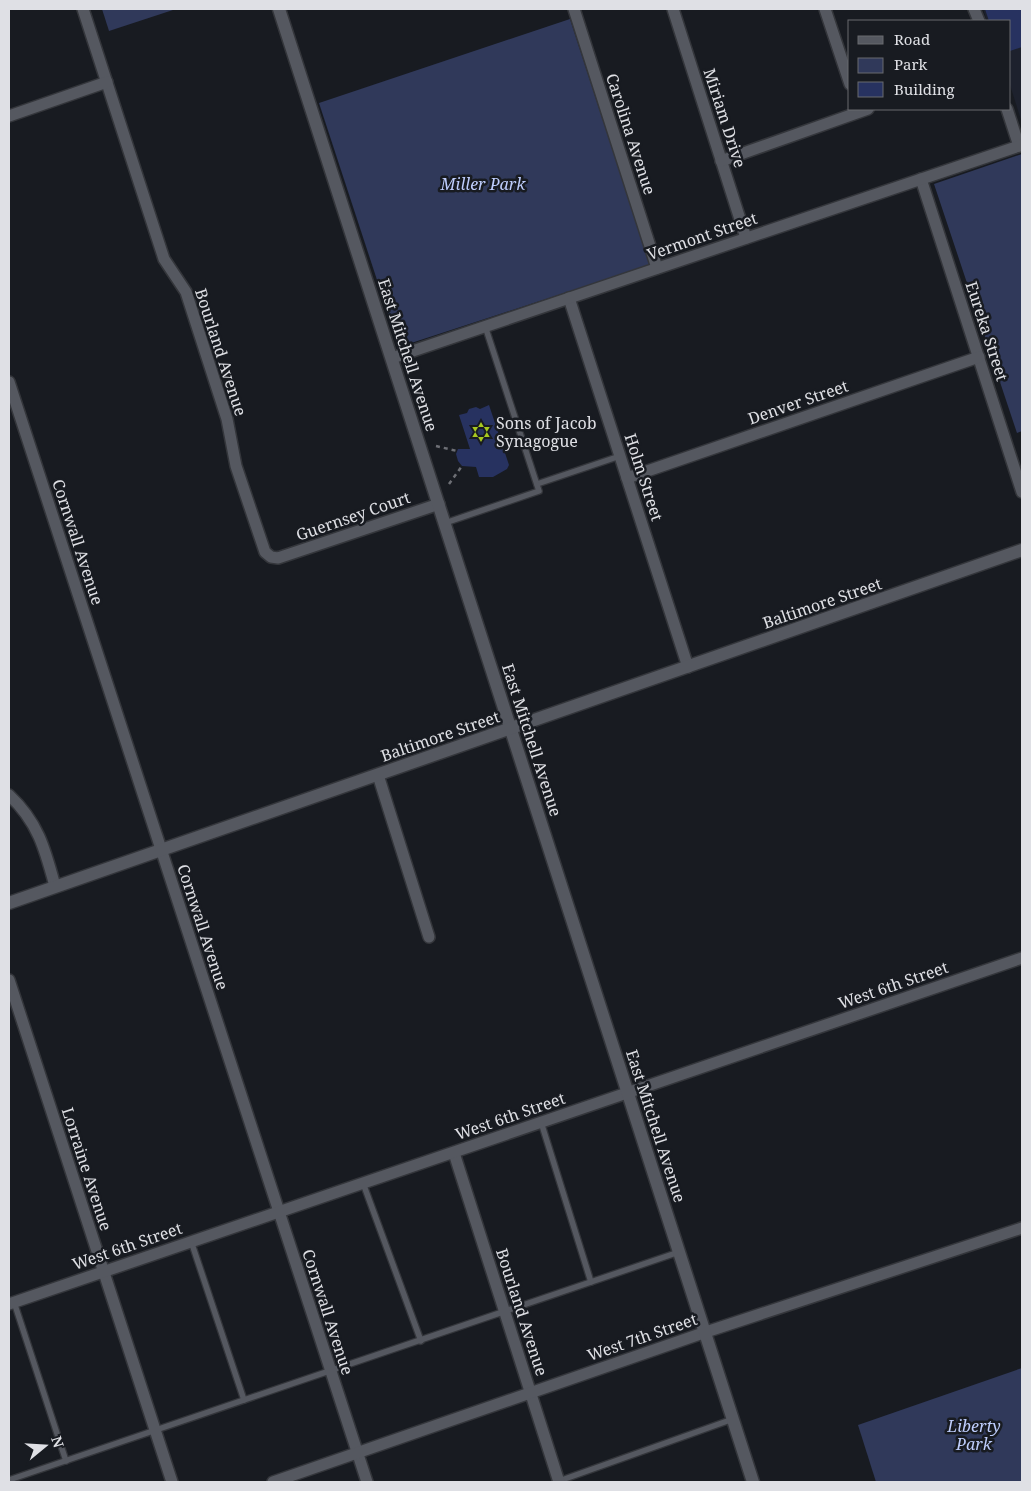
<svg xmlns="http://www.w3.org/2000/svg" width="1031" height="1491" viewBox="0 0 1031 1491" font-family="'Noto Serif',serif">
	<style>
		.built { fill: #1d212d }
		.green { fill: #30395a }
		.building { fill: #273260 }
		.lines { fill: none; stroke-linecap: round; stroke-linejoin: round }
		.service-casing { stroke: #34363b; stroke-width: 8 }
		.minor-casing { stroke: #34363b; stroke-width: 14 }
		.tertiary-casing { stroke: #34363b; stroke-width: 15 }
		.path { stroke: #6d6f75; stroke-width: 2.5; stroke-dasharray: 4 4; stroke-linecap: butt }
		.service { stroke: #555860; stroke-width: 5.5 }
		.minor { stroke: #555860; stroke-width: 11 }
		.tertiary { stroke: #555860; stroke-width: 12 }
		.labels { text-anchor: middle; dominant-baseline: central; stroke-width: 5; stroke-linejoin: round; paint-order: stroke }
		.street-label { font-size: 16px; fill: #dfe0e5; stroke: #181b21 }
		.park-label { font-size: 16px; font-style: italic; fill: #becdfc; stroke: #181b21 }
		.poi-label { font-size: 16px; fill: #dfe0e5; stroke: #181b21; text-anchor: start }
	</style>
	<rect width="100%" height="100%" fill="#181b21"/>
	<path class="built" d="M 983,9 L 1022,9 L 1022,123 L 1010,85 L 1010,21 L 987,21 Z"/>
	<g class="green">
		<path d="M 102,9 L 176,9 L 109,31 Z"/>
		<path d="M 570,19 L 650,265 L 399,347 L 319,103 Z"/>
		<path d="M 1022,154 L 1022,431 L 1017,433 L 934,184 Z"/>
		<path d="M 1022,1368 L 1022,1482 L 876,1482 L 858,1425 Z"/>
	</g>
	<g class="building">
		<path d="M 985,9 L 1022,9 L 1022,47 L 1010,51 L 1010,21 L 989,21 Z"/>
		<path d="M 489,405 L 509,465 L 507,469 L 493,477 L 479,477 L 476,467 L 462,466 L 458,461 L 456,454 L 458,449 L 470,449 L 459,415 L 467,413 L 469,409 L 476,407 L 480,409 Z"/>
	</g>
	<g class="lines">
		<defs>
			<g id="service">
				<path d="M 537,484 L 620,456"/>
				<path d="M 445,523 L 539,491 L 485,326"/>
				<path d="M 541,1122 L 591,1282"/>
				<path d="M 363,1183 L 421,1341"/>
				<path d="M 191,1241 L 244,1400"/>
				<path d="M 14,1302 L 66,1461"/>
				<path d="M 9,1480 L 679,1252"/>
				<path d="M 559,1481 L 733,1419"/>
			</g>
			<g id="minor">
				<path d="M 83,9 L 164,259 L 186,292 L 227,419 L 236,466 L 265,552 L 271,557 L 278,558 L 439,504"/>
				<path d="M 574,9 L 657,268"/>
				<path d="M 673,9 L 746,238"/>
				<path d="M 825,9 L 850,84"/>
				<path d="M 974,9 L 979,21"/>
				<path d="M 1007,109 L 1019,146"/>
				<path d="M 9,116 L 107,82"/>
				<path d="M 721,161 L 868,109"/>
				<path d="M 921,179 L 1022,492"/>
				<path d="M 569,298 L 688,667"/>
				<path d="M 392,358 L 1022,145"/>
				<path d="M 9,382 L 367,1482"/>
				<path d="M 627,478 L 979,357"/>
				<path d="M 378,775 L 429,937"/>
				<path d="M 9,795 C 38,822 45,849 55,886"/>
				<path d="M 9,980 L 172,1482"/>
				<path d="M 454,1153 L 559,1482"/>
				<path d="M 9,1304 L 1022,958"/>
				<path d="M 273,1482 L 706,1332 L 1022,1228"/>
			</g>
			<g id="tertiary">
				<path d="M 279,9 L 753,1482"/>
				<path d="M 9,903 L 1022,550"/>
			</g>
		</defs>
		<use href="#service" class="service-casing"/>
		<use href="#minor" class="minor-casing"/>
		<use href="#tertiary" class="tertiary-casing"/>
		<g class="path">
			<path d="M 436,446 L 457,451"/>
			<path d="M 449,484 L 462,466"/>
		</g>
		<use href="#service" class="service"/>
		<use href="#minor" class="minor"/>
		<use href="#tertiary" class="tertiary"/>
	</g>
	<defs>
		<symbol id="synagogue-bare" viewBox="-9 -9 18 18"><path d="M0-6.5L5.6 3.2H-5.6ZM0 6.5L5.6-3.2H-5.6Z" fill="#a7c820" stroke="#181b21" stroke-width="2.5" paint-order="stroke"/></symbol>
	</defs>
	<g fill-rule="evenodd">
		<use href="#synagogue-bare" x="467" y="418" width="28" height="28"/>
	</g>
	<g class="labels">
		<g class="street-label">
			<text transform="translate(725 118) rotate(72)">Miriam Drive</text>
			<text transform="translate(631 134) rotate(72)">Carolina Avenue</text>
			<text transform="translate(702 236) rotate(-19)">Vermont Street</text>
			<text transform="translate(987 331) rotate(72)">Eureka Street</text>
			<text transform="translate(221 352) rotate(72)">Bourland Avenue</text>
			<text transform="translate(408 355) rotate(72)">East Mitchell Avenue</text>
			<text transform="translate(798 402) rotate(-19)">Denver Street</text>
			<text transform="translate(644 477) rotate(72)">Holm Street</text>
			<text transform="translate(353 516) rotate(-19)">Guernsey Court</text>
			<text transform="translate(78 542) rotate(72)">Cornwall Avenue</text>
			<text transform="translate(822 603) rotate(-19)">Baltimore Street</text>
			<text transform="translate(440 736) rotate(-19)">Baltimore Street</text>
			<text transform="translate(532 740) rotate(72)">East Mitchell Avenue</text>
			<text transform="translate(203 927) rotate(72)">Cornwall Avenue</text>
			<text transform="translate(893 985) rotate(-19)">West 6th Street</text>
			<text transform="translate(510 1116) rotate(-19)">West 6th Street</text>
			<text transform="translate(656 1126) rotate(72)">East Mitchell Avenue</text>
			<text transform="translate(87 1169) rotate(72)">Lorraine Avenue</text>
			<text transform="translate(127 1246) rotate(-19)">West 6th Street</text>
			<text transform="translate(328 1312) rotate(72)">Cornwall Avenue</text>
			<text transform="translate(522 1312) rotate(72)">Bourland Avenue</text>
			<text transform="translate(642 1337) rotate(-19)">West 7th Street</text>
		</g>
		<g class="park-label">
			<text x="483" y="184">Miller Park</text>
			<text x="974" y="1426">Liberty<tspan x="974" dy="18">Park</tspan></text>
		</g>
		<g class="poi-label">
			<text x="496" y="423">Sons of Jacob<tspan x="496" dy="18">Synagogue</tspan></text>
		</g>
	</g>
	<rect width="1031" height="1491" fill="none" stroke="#dfe0e5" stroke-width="20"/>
	<rect x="848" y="20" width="162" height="90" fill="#181b21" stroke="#686a6f"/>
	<rect x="858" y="36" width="25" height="8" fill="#555860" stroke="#686a6f"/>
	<text x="894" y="45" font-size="15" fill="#dfe0e5">Road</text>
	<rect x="858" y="58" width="25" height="15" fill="#30395a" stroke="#686a6f"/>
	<text x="894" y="70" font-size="15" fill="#dfe0e5">Park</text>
	<rect x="858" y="82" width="25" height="15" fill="#273260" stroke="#686a6f"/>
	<text x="894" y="95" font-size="15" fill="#dfe0e5">Building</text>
	<g transform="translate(45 1446) rotate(72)" stroke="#181b21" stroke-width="4" paint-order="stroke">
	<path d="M0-4L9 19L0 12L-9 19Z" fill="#dfe0e5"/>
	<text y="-8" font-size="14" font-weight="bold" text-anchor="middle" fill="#dfe0e5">N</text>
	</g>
</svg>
